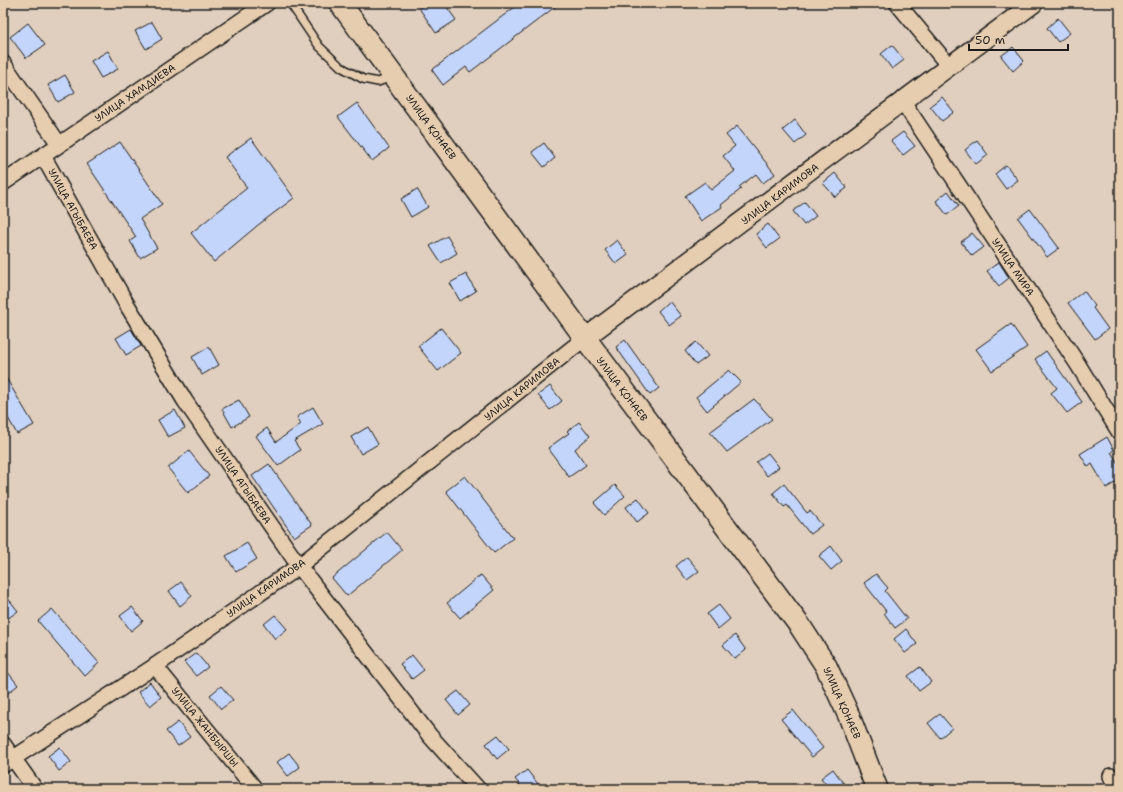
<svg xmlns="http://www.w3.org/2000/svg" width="1123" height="792" viewBox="0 0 1123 792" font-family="'Shantell Sans',sans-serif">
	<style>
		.building { fill: #c4d5fb; stroke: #1c1c1c }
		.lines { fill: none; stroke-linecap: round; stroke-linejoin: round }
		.service-casing { stroke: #1c1c1c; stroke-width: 10 }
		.minor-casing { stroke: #1c1c1c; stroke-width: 18 }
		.tertiary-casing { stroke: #1c1c1c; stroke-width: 21 }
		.secondary-casing { stroke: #1c1c1c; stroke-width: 24 }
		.service { stroke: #e7cdaf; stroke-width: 7 }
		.minor { stroke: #e7cdaf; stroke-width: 15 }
		.tertiary { stroke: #e7cdaf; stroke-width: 18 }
		.secondary { stroke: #e7cdaf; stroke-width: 21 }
		.labels { text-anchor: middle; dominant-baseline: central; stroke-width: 3; stroke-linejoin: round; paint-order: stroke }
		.street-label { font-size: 10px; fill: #1c1c1c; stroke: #e7cdaf }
	</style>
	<rect width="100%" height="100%" fill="#e0cfbe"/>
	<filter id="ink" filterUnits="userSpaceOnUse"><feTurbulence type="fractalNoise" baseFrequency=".025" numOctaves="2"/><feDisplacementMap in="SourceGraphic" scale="8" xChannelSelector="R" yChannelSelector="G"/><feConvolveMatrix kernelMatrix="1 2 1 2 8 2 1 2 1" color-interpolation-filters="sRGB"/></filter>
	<g filter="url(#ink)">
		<g class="building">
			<path d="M 427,3 L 444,3 L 456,20 L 436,33 L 419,8 Z"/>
			<path d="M 520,3 L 560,3 L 470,72 L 466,67 L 443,85 L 432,70 Z"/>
			<path d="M 1058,18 L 1070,33 L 1058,42 L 1047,28 Z"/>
			<path d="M 152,22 L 162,39 L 146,49 L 135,31 Z"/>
			<path d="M 28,23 L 45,45 L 26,58 L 10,37 Z"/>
			<path d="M 892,45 L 904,60 L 892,69 L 881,54 Z"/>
			<path d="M 1013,47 L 1024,61 L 1013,71 L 1001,56 Z"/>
			<path d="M 108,51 L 118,69 L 101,78 L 91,61 Z"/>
			<path d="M 65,75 L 75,92 L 58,102 L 48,85 Z"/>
			<path d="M 942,97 L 954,112 L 942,121 L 930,106 Z"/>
			<path d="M 357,103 L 389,148 L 372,161 L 338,117 Z"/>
			<path d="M 795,120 L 806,135 L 795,144 L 783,130 Z"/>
			<path d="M 737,126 L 775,174 L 763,183 L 756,174 L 739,187 L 741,189 L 721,205 L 722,207 L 701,221 L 685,196 L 705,182 L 711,190 L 735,171 L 723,156 L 735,146 L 726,135 Z"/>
			<path d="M 903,132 L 915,146 L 903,155 L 891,141 Z"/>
			<path d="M 251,138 L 294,198 L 258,225 L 214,262 L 191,233 L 247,188 L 225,157 Z"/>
			<path d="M 977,140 L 988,155 L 976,164 L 965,150 Z"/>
			<path d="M 120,142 L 162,204 L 140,219 L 157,248 L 140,258 L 130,241 L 136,237 L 87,164 Z"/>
			<path d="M 544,143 L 555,158 L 544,167 L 532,152 Z"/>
			<path d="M 1006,165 L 1018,180 L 1006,189 L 995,174 Z"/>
			<path d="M 835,173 L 847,188 L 835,197 L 823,183 Z"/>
			<path d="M 417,189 L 428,207 L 411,217 L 401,199 Z"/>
			<path d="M 948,191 L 959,206 L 947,215 L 936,201 Z"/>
			<path d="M 805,202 L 816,216 L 804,225 L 793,211 Z"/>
			<path d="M 1030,209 L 1059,248 L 1047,257 L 1018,218 Z"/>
			<path d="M 768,224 L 779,239 L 767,248 L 756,234 Z"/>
			<path d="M 972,233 L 984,247 L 972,256 L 961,242 Z"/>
			<path d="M 447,236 L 457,253 L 441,263 L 430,246 Z"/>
			<path d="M 617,240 L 628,255 L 616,264 L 605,250 Z"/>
			<path d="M 999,262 L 1009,278 L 999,286 L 987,271 Z"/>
			<path d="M 466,274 L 476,291 L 460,301 L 450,283 Z"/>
			<path d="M 1084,291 L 1095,306 L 1093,308 L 1108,329 L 1095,339 L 1068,303 Z"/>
			<path d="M 669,301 L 681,316 L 669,325 L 658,311 Z"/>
			<path d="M 1011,324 L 1027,347 L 992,371 L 976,349 Z"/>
			<path d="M 441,328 L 461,353 L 438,371 L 418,346 Z"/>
			<path d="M 131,329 L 141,346 L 126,355 L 116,338 Z"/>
			<path d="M 625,340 L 659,388 L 650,395 L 616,347 Z"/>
			<path d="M 696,342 L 708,356 L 696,365 L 685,351 Z"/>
			<path d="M 209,347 L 219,365 L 202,375 L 192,357 Z"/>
			<path d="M 1046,351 L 1082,402 L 1067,413 L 1051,393 L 1057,388 L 1035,359 Z"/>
			<path d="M 729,370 L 741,382 L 707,411 L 696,397 Z"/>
			<path d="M 3,373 L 34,425 L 17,434 L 3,409 Z"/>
			<path d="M 550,386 L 562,401 L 550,410 L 538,395 Z"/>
			<path d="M 754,399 L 772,419 L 727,452 L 710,432 Z"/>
			<path d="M 239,400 L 249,417 L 232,427 L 222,409 Z"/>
			<path d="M 313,407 L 323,424 L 294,441 L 300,450 L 278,466 L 256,436 L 267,428 L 276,442 L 301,424 L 297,417 Z"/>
			<path d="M 175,410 L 185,428 L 168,437 L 158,420 Z"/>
			<path d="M 579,422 L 590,436 L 575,449 L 586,465 L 569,477 L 548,448 L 569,433 L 567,431 Z"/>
			<path d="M 368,427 L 378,444 L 361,454 L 351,437 Z"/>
			<path d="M 1107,437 L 1114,450 L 1111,452 L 1120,467 L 1120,480 L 1106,488 L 1092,464 L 1088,467 L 1080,454 Z"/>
			<path d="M 189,451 L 209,476 L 188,493 L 168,468 Z"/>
			<path d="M 768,453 L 779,467 L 767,476 L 756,462 Z"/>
			<path d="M 269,464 L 312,525 L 294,537 L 252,476 Z"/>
			<path d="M 465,476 L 513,538 L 494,553 L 446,491 Z"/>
			<path d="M 784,484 L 807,513 L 810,511 L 822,525 L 810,534 L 787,505 L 784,507 L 773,493 Z"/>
			<path d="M 615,485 L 625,496 L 604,515 L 594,503 Z"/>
			<path d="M 638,498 L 649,513 L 637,522 L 626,507 Z"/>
			<path d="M 387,532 L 402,550 L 347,596 L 332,578 Z"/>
			<path d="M 247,543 L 257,559 L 236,572 L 226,556 Z"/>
			<path d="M 831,546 L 842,561 L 831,570 L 819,556 Z"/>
			<path d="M 687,557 L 699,571 L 687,580 L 676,566 Z"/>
			<path d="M 876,574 L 888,588 L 885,591 L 907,619 L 895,628 L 884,613 L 886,611 L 864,583 Z"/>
			<path d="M 481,575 L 494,590 L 460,618 L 447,603 Z"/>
			<path d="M 181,582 L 192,596 L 180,606 L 169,591 Z"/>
			<path d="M 3,592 L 18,611 L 3,622 Z"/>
			<path d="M 719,605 L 730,619 L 718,629 L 707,614 Z"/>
			<path d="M 132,607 L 143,621 L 131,631 L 120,616 Z"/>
			<path d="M 52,609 L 99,663 L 85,676 L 38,621 Z"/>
			<path d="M 275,615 L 287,629 L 275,639 L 264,624 Z"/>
			<path d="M 906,629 L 917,644 L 905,653 L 894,639 Z"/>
			<path d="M 735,635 L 746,650 L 735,659 L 723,645 Z"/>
			<path d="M 196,653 L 208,667 L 196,676 L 184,662 Z"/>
			<path d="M 412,655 L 424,670 L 412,679 L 400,664 Z"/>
			<path d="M 3,666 L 18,685 L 3,697 Z"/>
			<path d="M 920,667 L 931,682 L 919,691 L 908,676 Z"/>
			<path d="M 150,682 L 161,697 L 150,706 L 138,692 Z"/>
			<path d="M 221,686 L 233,700 L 221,709 L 210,695 Z"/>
			<path d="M 458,691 L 470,705 L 458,715 L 446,700 Z"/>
			<path d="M 793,710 L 823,748 L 812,757 L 781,719 Z"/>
			<path d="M 940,714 L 952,728 L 940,738 L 928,723 Z"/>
			<path d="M 178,722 L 190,737 L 178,746 L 166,731 Z"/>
			<path d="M 498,735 L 509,749 L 497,759 L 486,744 Z"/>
			<path d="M 60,747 L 71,762 L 59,771 L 48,756 Z"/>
			<path d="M 289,753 L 300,767 L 288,776 L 277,762 Z"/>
			<path d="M 833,769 L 844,784 L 838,789 L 830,789 L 821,778 Z"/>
			<path d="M 527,770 L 538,784 L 532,789 L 523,789 L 515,779 Z"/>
		</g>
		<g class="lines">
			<defs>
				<path id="service" d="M 290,3 L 319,46 L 341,67 L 363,79 L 378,82 L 392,77"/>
				<g id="minor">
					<path d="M 897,3 L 949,66"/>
					<path d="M 3,63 L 59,144"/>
					<path d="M 903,102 L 1077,363 L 1120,433"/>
					<path d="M 43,156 L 126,303 L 185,401 L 299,566 L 430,736 L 478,789"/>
					<path d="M 3,183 L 267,3"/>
					<path d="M 155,666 L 255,789"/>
					<path d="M 3,744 L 35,789"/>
					<path d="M 3,765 L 155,666 L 299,566 L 585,338"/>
					<path d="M 1111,776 L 1117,789"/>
				</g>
				<path id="tertiary" d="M 585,338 L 1034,3"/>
				<path id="secondary" d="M 340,3 L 585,338 L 800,626 L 826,666 L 849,716 L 877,789"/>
			</defs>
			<use href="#service" class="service-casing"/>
			<use href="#minor" class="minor-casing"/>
			<use href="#tertiary" class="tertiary-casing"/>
			<use href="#secondary" class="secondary-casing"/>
			<use href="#service" class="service"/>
			<use href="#minor" class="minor"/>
			<use href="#tertiary" class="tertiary"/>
			<use href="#secondary" class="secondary"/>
		</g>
	</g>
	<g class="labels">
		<g class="street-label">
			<text transform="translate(135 93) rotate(-34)">УЛИЦА ХАМДИЕВА</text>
			<text transform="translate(431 127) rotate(54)">УЛИЦА ҚОНАЕВ</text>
			<text transform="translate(780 194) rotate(-37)">УЛИЦА КАРИМОВА</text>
			<text transform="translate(73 209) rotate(61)">УЛИЦА АГЫБАЕВА</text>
			<text transform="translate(1013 267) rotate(56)">УЛИЦА МИРА</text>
			<text transform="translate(522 389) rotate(-39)">УЛИЦА КАРИМОВА</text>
			<text transform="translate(622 389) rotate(53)">УЛИЦА ҚОНАЕВ</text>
			<text transform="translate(243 485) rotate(56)">УЛИЦА АГЫБАЕВА</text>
			<text transform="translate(266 588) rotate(-35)">УЛИЦА КАРИМОВА</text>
			<text transform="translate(842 703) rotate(66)">УЛИЦА ҚОНАЕВ</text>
			<text transform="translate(205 727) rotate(51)">УЛИЦА ЖАНБЫРШЫ</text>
		</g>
	</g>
	<rect width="1123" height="792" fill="none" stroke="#e7cdaf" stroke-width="16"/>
	<rect x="8" y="8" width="1107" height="776" fill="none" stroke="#1c1c1c" stroke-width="1.5" filter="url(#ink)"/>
	<path d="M969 44v6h99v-6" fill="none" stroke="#1c1c1c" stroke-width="2"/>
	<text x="975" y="44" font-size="12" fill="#1c1c1c" stroke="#e7cdaf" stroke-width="3" paint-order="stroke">50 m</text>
</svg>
